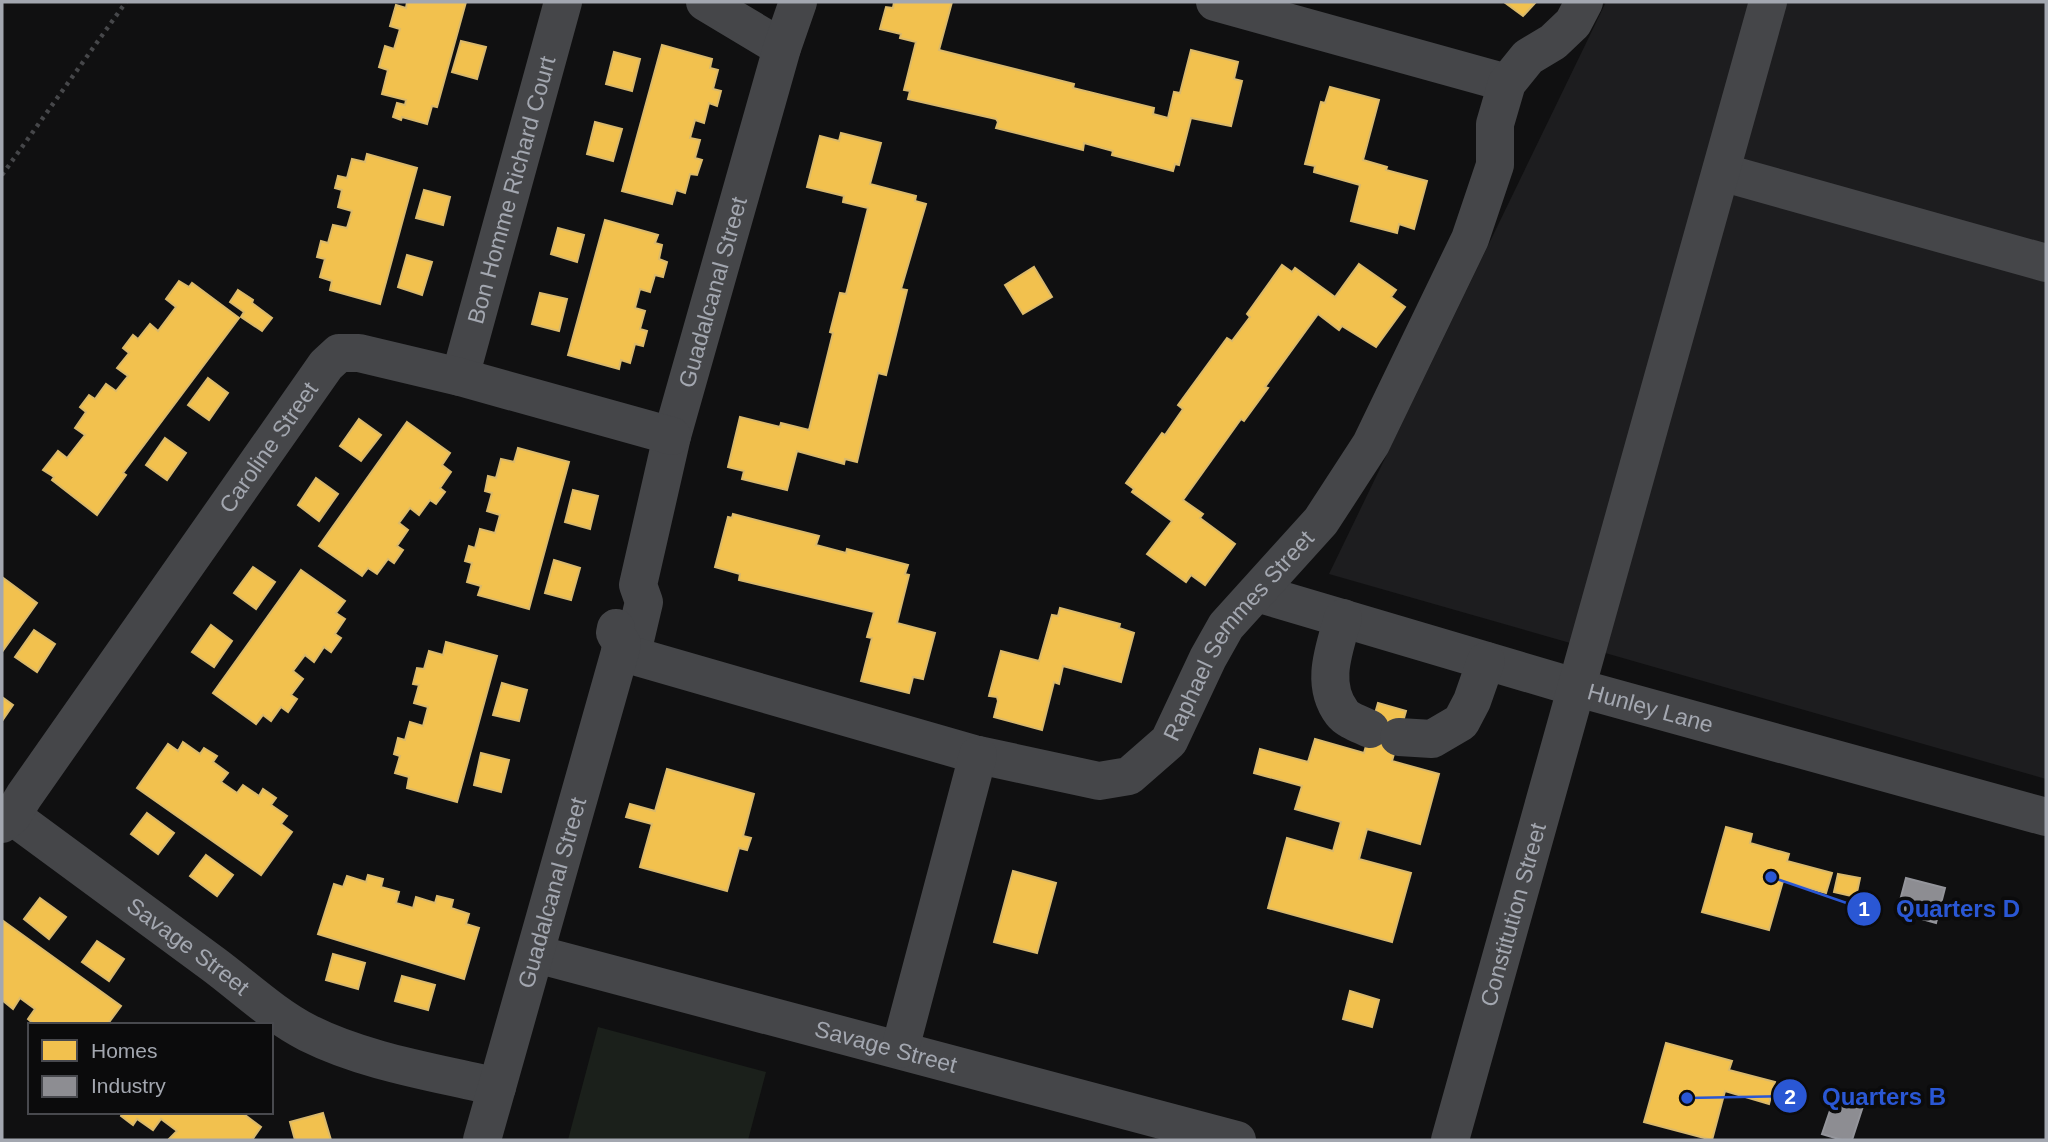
<svg xmlns="http://www.w3.org/2000/svg" width="2048" height="1142" viewBox="0 0 2048 1142" font-family="Arial,sans-serif">
	<style>
		.built { fill: #1d1d1f }
		.green { fill: #1b201b }
		.homes { fill: #f2c14e; stroke: #dab96b; stroke-width: 2 }
		.industry { fill: #8d8d92; stroke: #94959b; stroke-width: 2 }
		.lines { fill: none; stroke-linecap: round; stroke-linejoin: round }
		.path { stroke: #46474a; stroke-width: 4.5; stroke-dasharray: 3.5 5; stroke-linecap: butt }
		.minor { stroke: #454649; stroke-width: 38 }
		.labels { text-anchor: middle; dominant-baseline: central; stroke-width: 7; stroke-linejoin: round; paint-order: stroke }
		.street-label { font-size: 23px; fill: #a3a7b0; stroke: #0b0b0c }
		.leader { fill: none; stroke: #2a57d4; stroke-width: 2.5 }
		.callout-dot { fill: #2a57d4; stroke: #0b0b0c; stroke-width: 2.5 }
		.mark-label { font-size: 21px; text-anchor: middle; font-weight: bold; fill: #fff }
		.callout-label { font-size: 24px; text-anchor: middle; font-weight: bold; fill: #2a57d4; stroke: #0b0b0c; stroke-width: 7; stroke-linejoin: round; paint-order: stroke }
	</style>
	<rect width="100%" height="100%" fill="#101011"/>
	<path class="built" d="M 1606,2 L 2046,2 L 2046,779 L 1329,574 Z"/>
	<path class="green" d="M 598,1027 L 766,1072 L 748,1140 L 568,1140 Z"/>
	<g class="homes">
		<path d="M 407,2 L 466,2 L 437,107 L 432,106 L 427,124 L 402,117 L 401,120 L 393,117 L 397,103 L 405,105 L 406,100 L 382,94 L 388,70 L 379,67 L 385,46 L 394,49 L 400,29 L 390,26 L 396,5 L 406,8 Z"/>
		<path d="M 894,2 L 952,2 L 939,50 L 1074,84 L 1073,88 L 1154,108 L 1153,114 L 1168,118 L 1174,92 L 1180,93 L 1191,50 L 1238,62 L 1234,79 L 1242,81 L 1231,126 L 1191,118 L 1179,165 L 1175,164 L 1173,171 L 1112,155 L 1113,151 L 1084,143 L 1083,150 L 996,128 L 998,122 L 996,119 L 908,99 L 910,91 L 904,90 L 916,42 L 900,38 L 901,34 L 880,29 L 886,7 L 893,8 Z"/>
		<path d="M 1504,2 L 1536,2 L 1523,16 Z"/>
		<path d="M 461,41 L 486,47 L 477,79 L 452,72 Z"/>
		<path d="M 662,45 L 712,59 L 710,68 L 718,70 L 713,89 L 721,91 L 717,106 L 709,103 L 704,123 L 695,120 L 690,138 L 700,140 L 695,158 L 702,160 L 697,175 L 690,174 L 685,193 L 676,190 L 672,204 L 622,191 Z"/>
		<path d="M 614,52 L 640,59 L 632,91 L 606,84 Z"/>
		<path d="M 1330,87 L 1379,100 L 1363,160 L 1387,167 L 1386,170 L 1427,181 L 1414,229 L 1399,224 L 1397,233 L 1351,221 L 1360,185 L 1314,172 L 1315,166 L 1305,164 L 1321,102 L 1325,103 Z"/>
		<path d="M 595,122 L 622,129 L 613,161 L 587,154 Z"/>
		<path d="M 841,133 L 881,143 L 870,184 L 916,196 L 915,201 L 926,204 L 901,289 L 907,290 L 886,375 L 878,373 L 857,462 L 845,459 L 844,464 L 797,451 L 787,490 L 742,479 L 744,471 L 728,467 L 740,417 L 780,427 L 781,423 L 809,430 L 833,333 L 830,332 L 840,293 L 846,294 L 868,208 L 843,202 L 844,196 L 807,187 L 820,136 L 839,141 Z"/>
		<path d="M 367,154 L 417,168 L 380,304 L 330,290 L 332,281 L 320,277 L 325,259 L 317,257 L 321,241 L 328,243 L 333,225 L 347,228 L 352,211 L 338,207 L 342,190 L 335,188 L 338,176 L 347,178 L 352,159 L 365,162 Z"/>
		<path d="M 424,190 L 450,197 L 443,225 L 416,218 Z"/>
		<path d="M 605,220 L 658,235 L 655,243 L 662,245 L 659,259 L 667,262 L 663,277 L 655,275 L 650,292 L 640,289 L 635,308 L 645,311 L 640,329 L 647,331 L 643,346 L 635,344 L 630,363 L 621,360 L 619,369 L 568,355 Z"/>
		<path d="M 558,228 L 584,235 L 577,262 L 551,254 Z"/>
		<path d="M 407,255 L 432,262 L 422,295 L 398,287 Z"/>
		<path d="M 1359,264 L 1396,290 L 1391,297 L 1405,307 L 1376,347 L 1342,326 L 1339,330 L 1318,314 L 1265,387 L 1268,388 L 1244,421 L 1241,419 L 1183,500 L 1203,514 L 1200,518 L 1235,544 L 1205,585 L 1191,575 L 1186,582 L 1147,554 L 1172,521 L 1132,492 L 1134,489 L 1126,483 L 1162,433 L 1165,435 L 1183,409 L 1178,405 L 1227,338 L 1232,341 L 1250,317 L 1247,314 L 1282,265 L 1292,272 L 1295,268 L 1335,297 Z"/>
		<path d="M 1034,267 L 1052,297 L 1023,314 L 1005,285 Z"/>
		<path d="M 179,281 L 189,287 L 192,283 L 239,318 L 123,473 L 126,475 L 97,515 L 52,480 L 54,477 L 43,470 L 58,451 L 67,458 L 85,435 L 75,428 L 86,412 L 80,407 L 89,395 L 95,399 L 106,384 L 116,391 L 128,376 L 117,368 L 129,353 L 123,348 L 133,335 L 138,339 L 150,324 L 158,331 L 176,307 L 166,299 Z"/>
		<path d="M 238,290 L 253,300 L 252,303 L 272,318 L 262,331 L 241,317 L 244,312 L 230,302 Z"/>
		<path d="M 540,293 L 567,299 L 559,331 L 532,324 Z"/>
		<path d="M 208,378 L 228,393 L 209,420 L 188,405 Z"/>
		<path d="M 359,419 L 381,435 L 361,461 L 340,446 Z"/>
		<path d="M 407,422 L 450,453 L 442,465 L 451,472 L 440,488 L 445,492 L 436,504 L 430,500 L 419,515 L 410,508 L 399,523 L 408,530 L 397,546 L 403,550 L 394,563 L 388,559 L 377,574 L 368,568 L 362,576 L 319,546 Z"/>
		<path d="M 165,438 L 186,453 L 167,480 L 146,465 Z"/>
		<path d="M 518,448 L 569,462 L 529,609 L 478,595 L 481,586 L 467,582 L 472,563 L 465,561 L 469,546 L 475,548 L 480,529 L 495,533 L 500,515 L 487,511 L 492,493 L 485,491 L 488,476 L 496,478 L 501,459 L 514,462 Z"/>
		<path d="M 316,478 L 338,494 L 319,521 L 298,505 Z"/>
		<path d="M 573,490 L 598,496 L 590,529 L 565,522 Z"/>
		<path d="M 733,514 L 819,536 L 816,545 L 846,553 L 847,549 L 908,565 L 905,574 L 909,575 L 897,623 L 935,633 L 923,679 L 913,677 L 909,693 L 861,681 L 872,638 L 867,637 L 874,612 L 739,580 L 740,574 L 715,567 L 728,517 L 732,518 Z"/>
		<path d="M 554,560 L 580,568 L 571,600 L 545,593 Z"/>
		<path d="M 253,567 L 275,582 L 256,609 L 234,593 Z"/>
		<path d="M 301,570 L 345,601 L 336,613 L 345,619 L 335,634 L 341,638 L 331,652 L 324,647 L 314,662 L 305,655 L 293,671 L 303,679 L 291,695 L 297,699 L 288,712 L 281,707 L 271,721 L 263,715 L 256,724 L 213,693 Z"/>
		<path d="M 2,577 L 37,603 L 2,652 Z"/>
		<path d="M 1060,608 L 1120,624 L 1119,628 L 1134,633 L 1121,682 L 1063,666 L 1059,684 L 1054,682 L 1042,730 L 994,717 L 998,701 L 997,697 L 989,696 L 1001,651 L 1039,661 L 1052,615 L 1058,616 Z"/>
		<path d="M 211,625 L 232,641 L 214,667 L 192,652 Z"/>
		<path d="M 34,630 L 55,644 L 37,672 L 15,657 Z"/>
		<path d="M 446,642 L 497,656 L 457,802 L 407,788 L 409,777 L 395,773 L 400,756 L 394,754 L 398,738 L 405,740 L 410,722 L 423,726 L 428,707 L 414,703 L 419,685 L 413,684 L 417,668 L 424,669 L 429,651 L 443,655 Z"/>
		<path d="M 502,683 L 527,690 L 519,721 L 493,715 Z"/>
		<path d="M 2,697 L 13,705 L 2,721 Z"/>
		<path d="M 1378,703 L 1406,711 L 1392,761 L 1439,774 L 1420,844 L 1367,829 L 1359,859 L 1411,873 L 1392,942 L 1268,908 L 1287,838 L 1333,851 L 1341,822 L 1295,809 L 1302,786 L 1254,773 L 1260,749 L 1308,762 L 1315,739 L 1364,753 Z"/>
		<path d="M 183,742 L 200,754 L 204,748 L 217,756 L 213,762 L 228,773 L 221,782 L 237,793 L 243,785 L 259,796 L 263,789 L 276,798 L 271,805 L 287,816 L 281,824 L 292,832 L 261,875 L 137,788 L 168,744 L 178,751 Z"/>
		<path d="M 481,753 L 509,760 L 501,792 L 474,785 Z"/>
		<path d="M 667,769 L 754,794 L 743,836 L 751,838 L 747,850 L 739,848 L 727,891 L 640,867 L 652,824 L 626,817 L 630,804 L 655,811 Z"/>
		<path d="M 147,813 L 174,833 L 158,854 L 131,834 Z"/>
		<path d="M 1726,827 L 1752,834 L 1750,843 L 1789,854 L 1787,861 L 1832,873 L 1826,893 L 1783,881 L 1769,930 L 1702,912 Z"/>
		<path d="M 206,855 L 233,875 L 217,896 L 190,876 Z"/>
		<path d="M 1013,871 L 1056,883 L 1037,953 L 994,942 Z"/>
		<path d="M 1838,874 L 1860,878 L 1856,897 L 1834,892 Z"/>
		<path d="M 368,875 L 383,879 L 381,887 L 399,892 L 396,903 L 413,908 L 416,897 L 435,903 L 437,896 L 453,900 L 451,908 L 469,914 L 466,924 L 479,928 L 464,979 L 318,934 L 334,884 L 343,887 L 347,876 L 366,882 Z"/>
		<path d="M 40,898 L 66,917 L 49,939 L 24,919 Z"/>
		<path d="M 2,920 L 121,1006 L 107,1025 L 35,1025 L 28,1019 L 35,1009 L 20,998 L 13,1009 L 2,1000 Z"/>
		<path d="M 97,941 L 124,959 L 109,981 L 82,962 Z"/>
		<path d="M 333,954 L 365,963 L 358,989 L 326,980 Z"/>
		<path d="M 402,976 L 435,985 L 428,1010 L 395,1001 Z"/>
		<path d="M 1350,991 L 1379,1000 L 1372,1027 L 1343,1019 Z"/>
		<path d="M 1666,1043 L 1732,1061 L 1729,1070 L 1775,1082 L 1769,1104 L 1725,1091 L 1712,1140 L 1644,1122 Z"/>
		<path d="M 1782,1084 L 1806,1090 L 1802,1106 L 1778,1101 Z"/>
		<path d="M 123,1112 L 241,1112 L 261,1127 L 252,1140 L 168,1140 L 177,1131 L 161,1119 L 153,1130 L 137,1119 L 133,1125 L 121,1116 Z"/>
		<path d="M 323,1113 L 331,1140 L 295,1140 L 290,1122 Z"/>
	</g>
	<g class="industry">
		<path d="M 1906,878 L 1945,888 L 1936,923 L 1897,912 Z"/>
		<path d="M 1835,1096 L 1863,1106 L 1852,1140 L 1842,1140 L 1822,1134 Z"/>
	</g>
	<g class="lines">
		<path class="path" d="M 2,175 L 126,2"/>
		<g class="minor">
			<path d="M 705,2 L 782,48"/>
			<path d="M 1215,2 L 1507,83"/>
			<path d="M 1721,172 L 2046,263"/>
			<path id="s1" d="M 460,377 L 563,2"/>
			<path id="s2" d="M 1257,593 L 1578,688 L 2046,817"/>
			<path d="M 1343,618 C 1334,650 1320,684 1342,713 C 1347,720 1362,725 1370,729"/>
			<path id="s3" d="M 622,644 L 635,640 L 644,602 L 638,585 L 672,436 L 782,48 L 798,2"/>
			<path id="s4" d="M 620,652 L 974,754 L 1099,781 L 1129,776 L 1169,741 L 1208,658 L 1226,626 L 1321,521 L 1371,444 L 1470,239 L 1495,165 L 1495,124 L 1507,83 L 1528,57 L 1553,42 L 1573,23 L 1584,2"/>
			<path d="M 1399,737 L 1432,739 L 1461,722 L 1472,701 L 1486,661"/>
			<path id="s5" d="M 12,816 C 79,865 146,915 213,964 C 244,987 273,1015 308,1033 C 366,1062 434,1072 497,1087"/>
			<path id="s6" d="M 2,824 L 12,816 L 24,796 L 326,365 L 339,353 L 359,353 L 460,377 L 672,436"/>
			<path id="s7" d="M 536,954 L 1237,1140"/>
			<path d="M 900,1049 L 978,755"/>
			<path id="s8" d="M 482,1140 L 620,652 L 622,644 L 615,633 L 616,628"/>
			<path id="s9" d="M 1450,1140 L 1768,2"/>
		</g>
	</g>
	<g class="labels">
		<g class="street-label">
			<text stroke="none"><textPath href="#s1" startOffset="194">Bon Homme Richard Court</textPath></text>
			<text stroke="none"><textPath href="#s3" startOffset="373">Guadalcanal Street</textPath></text>
			<text stroke="none"><textPath href="#s6" startOffset="462">Caroline Street</textPath></text>
			<text stroke="none"><textPath href="#s4" startOffset="707">Raphael Semmes Street</textPath></text>
			<text stroke="none"><textPath href="#s2" startOffset="410">Hunley Lane</textPath></text>
			<text stroke="none"><textPath href="#s8" startOffset="257">Guadalcanal Street</textPath></text>
			<text stroke="none"><textPath href="#s9" startOffset="234">Constitution Street</textPath></text>
			<text stroke="none"><textPath href="#s5" startOffset="219">Savage Street</textPath></text>
			<text stroke="none"><textPath href="#s7" startOffset="362">Savage Street</textPath></text>
		</g>
	</g>
	<path class="leader" d="M1771 877L1864 909M1687 1098L1790 1096"/>
	<g class="callout-dot">
		<circle cx="1771" cy="877" r="7"/>
		<circle cx="1687" cy="1098" r="7"/>
		<circle cx="1864" cy="909" r="18"/>
		<circle cx="1790" cy="1096" r="18"/>
	</g>
	<g class="mark-label">
		<text x="1864" y="916">1</text>
		<text x="1790" y="1104">2</text>
	</g>
	<g class="callout-label">
		<text x="1958" y="917">Quarters D</text>
		<text x="1884" y="1105">Quarters B</text>
	</g>
	<rect width="2048" height="1142" fill="none" stroke="#a3a7b0" stroke-width="7"/>
	<rect x="28" y="1023" width="245" height="91" fill="#0b0b0c" stroke="#48494e" stroke-width="2"/>
	<rect x="42" y="1040" width="35" height="21" fill="#f2c14e" stroke="#48494e" stroke-width="2"/>
	<text x="91" y="1058" font-size="21" fill="#a3a7b0">Homes</text>
	<rect x="42" y="1076" width="35" height="21" fill="#8d8d92" stroke="#48494e" stroke-width="2"/>
	<text x="91" y="1093" font-size="21" fill="#a3a7b0">Industry</text>
</svg>
